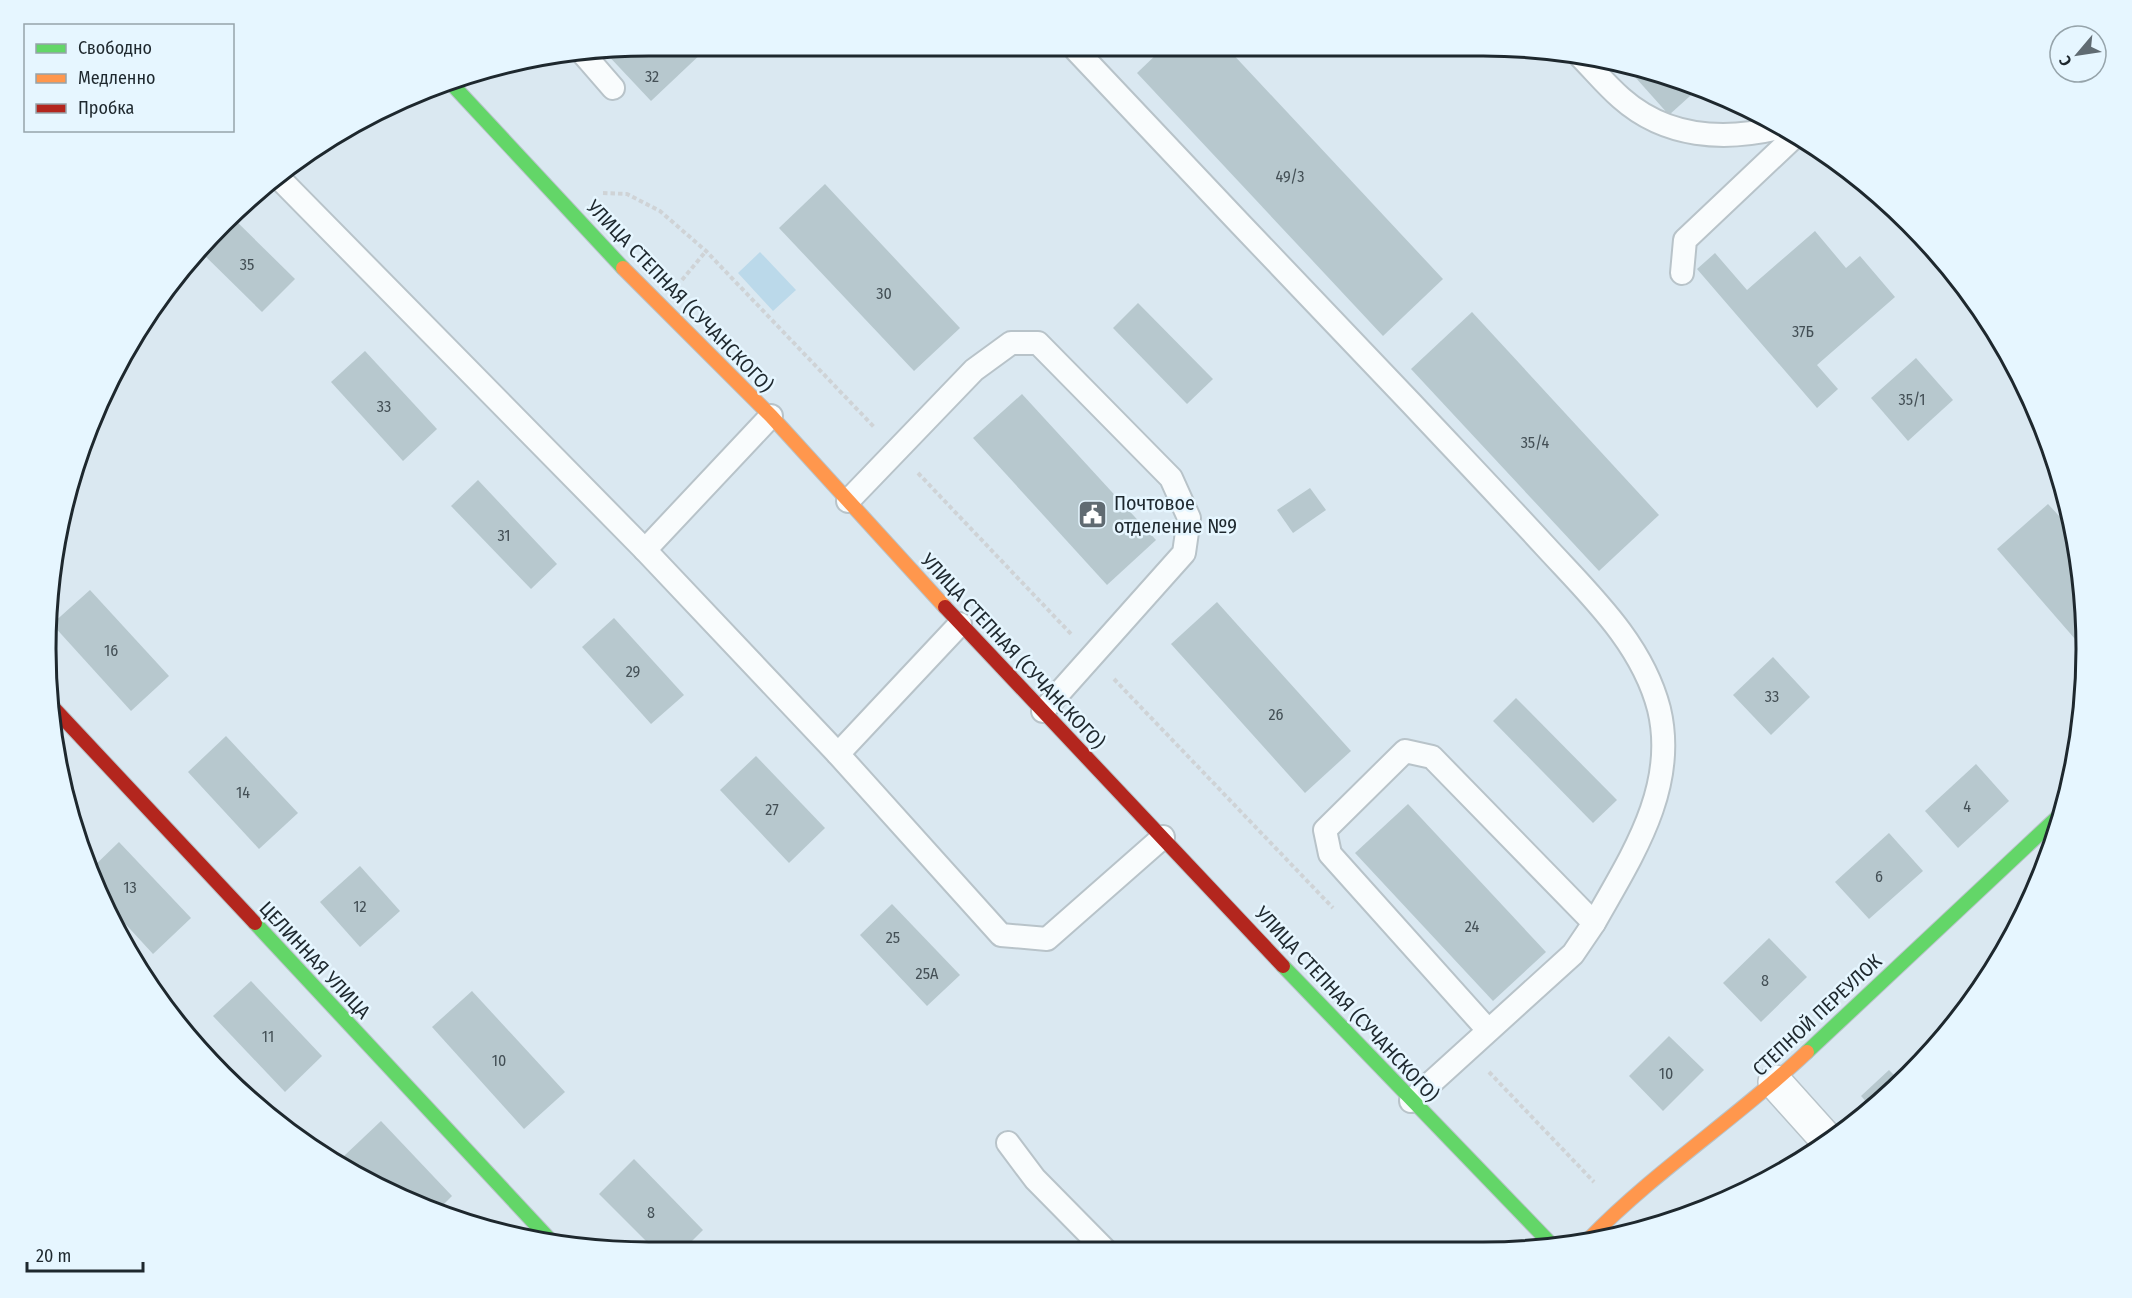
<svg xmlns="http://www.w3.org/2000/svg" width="2132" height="1298" viewBox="0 0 2132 1298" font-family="'Fira Sans Condensed',sans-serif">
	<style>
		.green { fill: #bbd9ea }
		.building { fill: #b7c8ce }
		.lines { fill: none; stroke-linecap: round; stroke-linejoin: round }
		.lane-casing { stroke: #b8c3c9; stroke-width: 26 }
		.street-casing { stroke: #b8c3c9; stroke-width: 36 }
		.fast-casing { stroke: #b8c3c9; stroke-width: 16 }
		.slow-casing { stroke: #b8c3c9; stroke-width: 16 }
		.jam-casing { stroke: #b8c3c9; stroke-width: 16 }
		.path { stroke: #cfd3d6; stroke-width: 4; stroke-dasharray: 4.5 3; stroke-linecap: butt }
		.lane { stroke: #f9fcfd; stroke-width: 22 }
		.street { stroke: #f9fcfd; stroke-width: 33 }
		.fast { stroke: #63d668; stroke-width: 14 }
		.slow { stroke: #ff974d; stroke-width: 14 }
		.jam { stroke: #b3261e; stroke-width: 14 }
		.labels { text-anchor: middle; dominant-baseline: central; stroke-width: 5; stroke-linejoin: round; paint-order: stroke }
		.number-label { font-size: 16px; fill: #445056 }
		.street-label { font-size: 20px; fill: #1e282e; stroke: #e6f6ff }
		.poi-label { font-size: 20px; fill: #1e282e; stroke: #e6f6ff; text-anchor: start }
		.rim { fill: none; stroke: #1e282e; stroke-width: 3 }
	</style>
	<rect width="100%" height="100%" fill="#dae8f1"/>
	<path class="green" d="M 760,252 L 796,290 L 773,311 L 738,273 Z"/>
	<g class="building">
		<path d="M 603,50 L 705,50 L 651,101 Z"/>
		<path d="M 1161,50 L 1229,50 L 1443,279 L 1383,336 L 1137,73 Z"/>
		<path d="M 1627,68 L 1700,87 L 1669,115 Z"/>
		<path d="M 825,184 L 960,328 L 914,371 L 779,228 Z"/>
		<path d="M 231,216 L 295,279 L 262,312 L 199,250 Z"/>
		<path d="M 1815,231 L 1846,268 L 1860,256 L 1895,297 L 1817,365 L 1838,389 L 1817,408 L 1697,269 L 1715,253 L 1747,290 Z"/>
		<path d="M 1138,303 L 1213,379 L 1187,404 L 1113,328 Z"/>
		<path d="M 1472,312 L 1659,515 L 1599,571 L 1411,369 Z"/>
		<path d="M 365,351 L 437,429 L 403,461 L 331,382 Z"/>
		<path d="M 1916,358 L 1953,400 L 1908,441 L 1871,398 Z"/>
		<path d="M 1022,394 L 1156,540 L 1107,585 L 973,438 Z"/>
		<path d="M 478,480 L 557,564 L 531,589 L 451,506 Z"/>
		<path d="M 1310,488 L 1326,510 L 1293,533 L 1277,510 Z"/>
		<path d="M 2048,504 L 2073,531 L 2082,570 L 2084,631 L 2075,639 L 1997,549 Z"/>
		<path d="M 90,590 L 169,676 L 131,711 L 52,624 Z"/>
		<path d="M 1217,602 L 1351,751 L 1305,793 L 1171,644 Z"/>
		<path d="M 614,618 L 684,695 L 651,724 L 582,647 Z"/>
		<path d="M 1773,657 L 1810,697 L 1771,735 L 1733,695 Z"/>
		<path d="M 1516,698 L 1617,800 L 1593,823 L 1493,721 Z"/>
		<path d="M 226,736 L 298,813 L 259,849 L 188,772 Z"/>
		<path d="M 756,756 L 825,828 L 789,863 L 720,790 Z"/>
		<path d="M 1976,764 L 2009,801 L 1958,848 L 1925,811 Z"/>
		<path d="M 1408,804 L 1546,952 L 1493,1001 L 1355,853 Z"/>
		<path d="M 1889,833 L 1923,871 L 1869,919 L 1835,882 Z"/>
		<path d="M 119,842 L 191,918 L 153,954 L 108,905 L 90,870 Z"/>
		<path d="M 360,866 L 400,911 L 360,947 L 320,902 Z"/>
		<path d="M 892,904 L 960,975 L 927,1006 L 860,935 Z"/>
		<path d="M 1769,938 L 1807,977 L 1761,1022 L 1723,983 Z"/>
		<path d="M 251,981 L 322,1056 L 285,1092 L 213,1016 Z"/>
		<path d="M 472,991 L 565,1092 L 524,1129 L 432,1027 Z"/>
		<path d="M 1669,1036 L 1704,1070 L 1663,1111 L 1629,1076 Z"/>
		<path d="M 1889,1070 L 1901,1082 L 1873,1109 L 1861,1096 Z"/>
		<path d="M 381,1121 L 452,1196 L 436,1212 L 418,1207 L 361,1174 L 344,1156 Z"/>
		<path d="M 634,1159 L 703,1230 L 685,1248 L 653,1248 L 599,1194 Z"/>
	</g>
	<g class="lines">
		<defs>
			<g id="lane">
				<path d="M 580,50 L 613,88"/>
				<path d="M 1076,50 C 1187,168 1299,286 1411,403 C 1456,451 1501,498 1545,546 C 1590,595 1642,643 1659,709 C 1678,788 1631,857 1594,923"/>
				<path d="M 1579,55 C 1593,69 1606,85 1621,98 C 1666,138 1724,141 1779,128"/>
				<path d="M 276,175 L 645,550 L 838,754 L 1001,935 L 1047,939 L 1163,837"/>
				<path d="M 1682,273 L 1685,240 L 1794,137"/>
				<path d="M 848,501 L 974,370 L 1011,343 L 1038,343 L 1171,478 L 1189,518 L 1184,553 L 1043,711"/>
				<path d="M 645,550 L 771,416"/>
				<path d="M 838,754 L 960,624"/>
				<path d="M 1411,1101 L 1573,954 L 1594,923 L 1432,757 L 1405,751 L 1325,830 L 1330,854 L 1487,1029"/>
				<path d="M 1008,1143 L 1035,1179 L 1105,1250"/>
			</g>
			<path id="street" d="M 1775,1082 L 1828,1141"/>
			<g id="fast">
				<path d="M 448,80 L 623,268"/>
				<path d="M 255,923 L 553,1243"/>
				<path d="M 1283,966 L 1553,1246"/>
				<path d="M 1807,1052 L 2064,811"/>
			</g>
			<g id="slow">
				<path d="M 623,268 L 771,416 L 945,607"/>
				<path d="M 1589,1239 C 1656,1170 1737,1118 1807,1052"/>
			</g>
			<g id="jam">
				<path d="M 945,607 L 1283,966"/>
				<path d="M 49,703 L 255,923"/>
			</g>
		</defs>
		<use href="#lane" class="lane-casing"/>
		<use href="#street" class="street-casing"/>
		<use href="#fast" class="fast-casing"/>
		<use href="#slow" class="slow-casing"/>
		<use href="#jam" class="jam-casing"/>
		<g class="path">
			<path d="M 603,193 L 627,194 L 660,211 L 706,251 L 875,428"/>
			<path d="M 682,280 L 706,251"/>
			<path d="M 918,473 L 1072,635"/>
			<path d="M 1114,679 L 1333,908"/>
			<path d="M 1489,1072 L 1594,1182"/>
		</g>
		<use href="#lane" class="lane"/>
		<use href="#street" class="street"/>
		<use href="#fast" class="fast"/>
		<use href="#slow" class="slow"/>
		<use href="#jam" class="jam"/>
	</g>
	<defs>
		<symbol id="civic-square" viewBox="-11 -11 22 22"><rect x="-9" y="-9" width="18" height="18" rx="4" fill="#606b72" stroke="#e6f6ff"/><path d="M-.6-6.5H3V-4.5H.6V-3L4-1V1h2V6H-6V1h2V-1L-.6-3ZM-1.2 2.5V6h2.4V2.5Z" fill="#fff"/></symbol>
	</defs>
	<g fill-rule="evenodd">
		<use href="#civic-square" x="1076" y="498" width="33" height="33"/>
	</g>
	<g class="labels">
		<g class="number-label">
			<text x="652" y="76">32</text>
			<text x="1290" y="176">49/3</text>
			<text x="247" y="264">35</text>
			<text x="884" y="293">30</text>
			<text x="1803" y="331">37Б</text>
			<text x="1912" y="399">35/1</text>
			<text x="384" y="406">33</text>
			<text x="1535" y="442">35/4</text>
			<text x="504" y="535">31</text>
			<text x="111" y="650">16</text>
			<text x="633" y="671">29</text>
			<text x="1772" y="696">33</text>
			<text x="1276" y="714">26</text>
			<text x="243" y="792">14</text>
			<text x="1967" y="806">4</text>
			<text x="772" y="809">27</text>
			<text x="1879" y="876">6</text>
			<text x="130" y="887">13</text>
			<text x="360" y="906">12</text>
			<text x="1472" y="926">24</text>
			<text x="893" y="937">25</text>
			<text x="927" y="973">25А</text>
			<text x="1765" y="980">8</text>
			<text x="268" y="1036">11</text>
			<text x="499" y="1060">10</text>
			<text x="1666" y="1073">10</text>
			<text x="651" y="1212">8</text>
		</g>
		<g class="street-label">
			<text transform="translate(680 296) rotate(46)">УЛИЦА СТЕПНАЯ (СУЧАНСКОГО)</text>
			<text transform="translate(1013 651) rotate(47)">УЛИЦА СТЕПНАЯ (СУЧАНСКОГО)</text>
			<text transform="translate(315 960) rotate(47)">ЦЕЛИННАЯ УЛИЦА</text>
			<text transform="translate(1347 1004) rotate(47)">УЛИЦА СТЕПНАЯ (СУЧАНСКОГО)</text>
			<text transform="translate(1817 1015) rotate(-43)">СТЕПНОЙ ПЕРЕУЛОК</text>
		</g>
		<g class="poi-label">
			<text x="1114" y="503">Почтовое<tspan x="1114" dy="23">отделение №9</tspan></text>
		</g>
	</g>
	<path d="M0 0H2132V1298H0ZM649 56H1483A593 593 0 0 1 2076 649V649A593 593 0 0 1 1483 1242H649A593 593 0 0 1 56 649V649A593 593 0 0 1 649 56Z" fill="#e6f6ff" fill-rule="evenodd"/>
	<path class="rim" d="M649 56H1483A593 593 0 0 1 2076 649V649A593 593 0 0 1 1483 1242H649A593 593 0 0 1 56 649V649A593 593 0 0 1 649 56Z"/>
	<rect x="24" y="24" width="210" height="108" fill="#e6f6ff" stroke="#96a4ab" stroke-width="1.5"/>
	<rect x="36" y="44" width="30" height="9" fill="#63d668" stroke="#96a4ab" stroke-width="1.5"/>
	<text x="78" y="54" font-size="18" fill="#1e282e">Свободно</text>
	<rect x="36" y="74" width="30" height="9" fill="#ff974d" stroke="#96a4ab" stroke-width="1.5"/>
	<text x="78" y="84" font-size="18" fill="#1e282e">Медленно</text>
	<rect x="36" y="104" width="30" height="9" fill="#b3261e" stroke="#96a4ab" stroke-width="1.5"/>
	<text x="78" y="114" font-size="18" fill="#1e282e">Пробка</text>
	<g transform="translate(2078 54) rotate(241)"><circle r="28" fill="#e6f6ff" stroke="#96a4ab" stroke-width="1.5"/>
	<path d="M0-4.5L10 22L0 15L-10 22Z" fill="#606b72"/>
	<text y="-9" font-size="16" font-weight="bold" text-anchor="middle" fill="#1e282e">С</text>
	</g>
	<path d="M27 1262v9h116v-9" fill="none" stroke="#1e282e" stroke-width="3"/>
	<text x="36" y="1262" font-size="18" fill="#1e282e" stroke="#e6f6ff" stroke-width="4.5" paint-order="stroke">20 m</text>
</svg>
